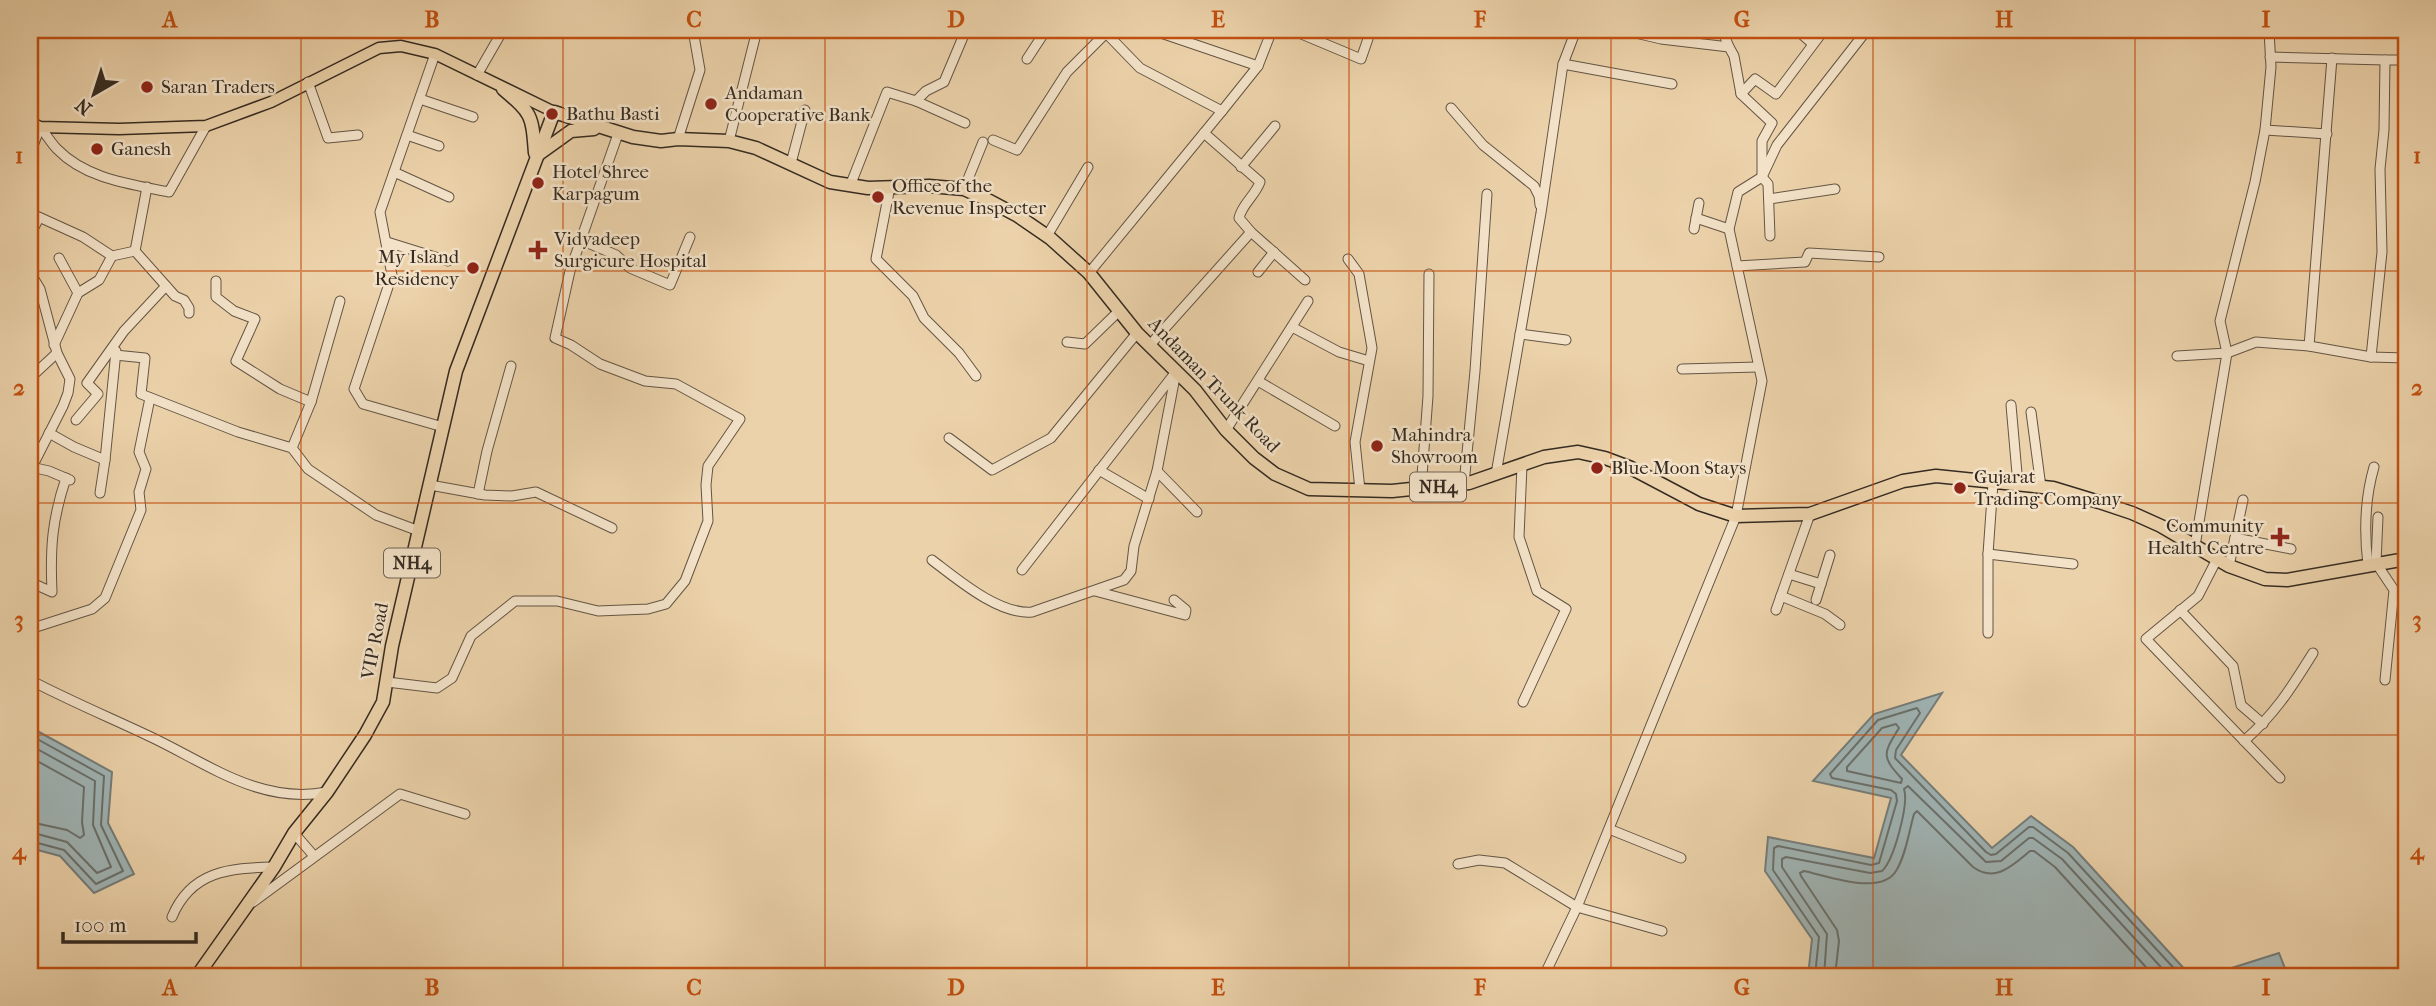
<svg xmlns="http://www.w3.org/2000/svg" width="2436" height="1006" viewBox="0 0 2436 1006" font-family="'IM FELL French Canon',serif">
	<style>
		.water { fill: #9fb4b5; stroke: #757d7a; stroke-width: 2 }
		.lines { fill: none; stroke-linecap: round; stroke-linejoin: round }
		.shore { stroke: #6a706c; stroke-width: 2 }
		.minor-casing { stroke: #635544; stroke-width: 11 }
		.major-casing { stroke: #352b22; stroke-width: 13 }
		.highway-casing { stroke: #352b22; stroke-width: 15 }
		.minor { stroke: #f3e2c8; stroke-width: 9 }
		.major { stroke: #ecd2aa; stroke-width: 10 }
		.highway { stroke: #ecd2aa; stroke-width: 12 }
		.grid { fill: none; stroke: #c45010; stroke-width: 2; stroke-opacity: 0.55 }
		.poi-dot { fill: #8f2418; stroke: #f3e2c8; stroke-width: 2.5 }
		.labels { text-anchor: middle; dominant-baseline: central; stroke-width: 5; stroke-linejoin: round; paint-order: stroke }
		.shield { fill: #f3e2c8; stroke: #6e6254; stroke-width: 2 }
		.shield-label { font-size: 18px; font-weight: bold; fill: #352b22 }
		.poi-label { font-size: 19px; fill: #352b22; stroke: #f3e2c8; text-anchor: start }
		.street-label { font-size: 19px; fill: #352b22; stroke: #f3e2c8 }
		.neatline { fill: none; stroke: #c45010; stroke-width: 2.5 }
		.grid-label { font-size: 23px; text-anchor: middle; font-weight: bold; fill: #c45010 }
	</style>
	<rect width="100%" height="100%" fill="#ecd2aa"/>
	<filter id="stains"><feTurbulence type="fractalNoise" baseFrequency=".00286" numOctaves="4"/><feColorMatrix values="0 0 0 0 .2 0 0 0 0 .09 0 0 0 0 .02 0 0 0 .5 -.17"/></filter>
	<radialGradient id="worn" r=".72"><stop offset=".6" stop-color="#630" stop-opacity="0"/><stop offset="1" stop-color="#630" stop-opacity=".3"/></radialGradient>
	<g class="water">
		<path d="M 1942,693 L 1901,755 L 1992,848 L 2031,816 L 2073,847 L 2189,974 L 2188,976 L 1808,976 L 1812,939 L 1765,871 L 1768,837 L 1874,858 L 1891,798 L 1813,781 L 1874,714 Z"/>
		<path d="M 30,727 L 112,772 L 108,823 L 134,874 L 94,893 L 60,856 L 30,848 Z"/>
		<path d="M 2279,953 L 2288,976 L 2214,976 L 2219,972 Z"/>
	</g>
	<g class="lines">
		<g class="shore">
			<path d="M 1896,724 L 1899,728 C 1883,754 1881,756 1902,779 L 1901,783 L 1847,771 L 1847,767 L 1882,728 Z"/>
			<path d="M 30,735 L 104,776 L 101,825 L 123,871 L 96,884 L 64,850 L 30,841"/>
			<path d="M 30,745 L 95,781 L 93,825 L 111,867 L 97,873 L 67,842 L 30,832"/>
			<path d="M 30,757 L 84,787 L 82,822 L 84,835 L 80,838 L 67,830 L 30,822"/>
			<path d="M 1815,976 L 1819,937 L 1773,870 L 1774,848 L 1778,846 L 1871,865 L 1879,863 L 1897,801 L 1896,794 L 1891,790 L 1832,778 L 1830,774 L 1878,720 L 1917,708 L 1920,713 L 1896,750 L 1895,758 L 1986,852 L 1991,855 L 1996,854 L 2029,827 L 2033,827 L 2068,853 L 2181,976"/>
			<path d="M 1824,976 L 1827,934 L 1782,867 L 1782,859 L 1786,857 L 1870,873 L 1882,871 C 1894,860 1909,804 1904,789 L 1908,786 L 1986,862 L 2001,861 L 2029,838 L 2033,838 L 2062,859 L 2169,976"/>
			<path d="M 1835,976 L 1839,941 L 1837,930 L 1801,876 L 1800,873 L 1804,871 C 1828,876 1881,896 1896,871 C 1906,855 1909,831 1914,814 L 1917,811 L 1973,867 C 1995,883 2012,866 2030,851 L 2034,851 L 2055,867 L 2154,976"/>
		</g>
		<defs>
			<g id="minor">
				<path d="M 1152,30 L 1258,66 L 1222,111"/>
				<path d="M 1292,30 L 1361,59 L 1371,30"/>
				<path d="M 1623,30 L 1661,39 L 1729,47 L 1734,56 L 1741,94 L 1772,123 L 1762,141 L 1762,177 L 1768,184 L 1770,236"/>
				<path d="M 1722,30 L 1729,47"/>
				<path d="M 1797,30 L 1813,44"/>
				<path d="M 1763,31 L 1764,30"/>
				<path d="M 435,54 L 380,212 L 392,275 L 354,389 L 363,404 L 443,427"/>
				<path d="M 2270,57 L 2385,60"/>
				<path d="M 1027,59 L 1046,30"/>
				<path d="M 1563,64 L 1576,30"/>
				<path d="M 1258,66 L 1272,30"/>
				<path d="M 477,75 L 503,30"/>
				<path d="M 308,82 L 328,138 L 358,135"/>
				<path d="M 1741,94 L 1755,79 L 1776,94 L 1824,30"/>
				<path d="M 420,99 L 473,117"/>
				<path d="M 916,101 L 926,91 L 944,82 L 963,37"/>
				<path d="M 1451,108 L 1483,145 L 1534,186 L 1539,196 L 1540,205"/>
				<path d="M 40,127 C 46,134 51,143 57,149 C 86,179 130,184 169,192 L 206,126"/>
				<path d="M 2265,130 L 2327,134"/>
				<path d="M 1204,133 L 1260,182 C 1255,196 1242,204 1239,218 L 1251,232 L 1305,280"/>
				<path d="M 407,135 L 439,146"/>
				<path d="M 678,139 L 700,70 L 693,30"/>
				<path d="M 993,140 L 1017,150 L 1067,72 L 1106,33"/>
				<path d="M 729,141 L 757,30"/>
				<path d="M 30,154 L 40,127"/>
				<path d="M 791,163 L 805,110"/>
				<path d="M 1241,167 L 1275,126"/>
				<path d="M 394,172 L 449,197"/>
				<path d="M 850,186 L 887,92 L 916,101 L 965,123"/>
				<path d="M 147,187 L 135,251 L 175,296 L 184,300 L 189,308 L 189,313"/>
				<path d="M 890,187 L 876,259 L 913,296 L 924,318 L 959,353 L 976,376"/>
				<path d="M 964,189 L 983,142"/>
				<path d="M 1769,199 L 1835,189"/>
				<path d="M 30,213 L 83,237 L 112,256"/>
				<path d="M 1696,218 L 1729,229"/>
				<path d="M 1694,229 L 1699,203"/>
				<path d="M 1047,236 L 1088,167"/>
				<path d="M 581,240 L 616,255 L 630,268 L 670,285 L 690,237"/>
				<path d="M 387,242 L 448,261"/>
				<path d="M 59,258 L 78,293"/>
				<path d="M 1348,259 L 1359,274 L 1372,348 L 1355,442 L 1360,490"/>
				<path d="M 1737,266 L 1805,262 L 1809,253 L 1879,257"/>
				<path d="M 1258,272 L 1274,252"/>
				<path d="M 1089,273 L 1222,111 L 1140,68 L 1106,33 L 1106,30"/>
				<path d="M 216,281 L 216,297 L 234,311 L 255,319 L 236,361 L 280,389 L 311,402 L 292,448"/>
				<path d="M 1292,327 L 1339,352 L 1369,361"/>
				<path d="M 1520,334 L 1566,340"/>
				<path d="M 1067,342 L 1085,344 L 1119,311"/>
				<path d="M 54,345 L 78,293 L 99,280 L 112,256 L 135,251"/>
				<path d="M 1149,346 L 1251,232"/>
				<path d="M 2309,346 L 2332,58"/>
				<path d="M 115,355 L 145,358 L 141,394 L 238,432 L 292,448 L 308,469 L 376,515 L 419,531"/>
				<path d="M 2177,356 L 2227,353 L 2256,342 L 2309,346 L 2371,357 L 2406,358"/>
				<path d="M 2371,357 L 2382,252 L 2380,169 L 2384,130 L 2385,60 L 2406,60"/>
				<path d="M 1682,369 L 1758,367"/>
				<path d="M 30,378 L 57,353"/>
				<path d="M 1258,381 L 1335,426"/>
				<path d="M 311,402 L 340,301"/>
				<path d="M 2011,405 L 2018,485"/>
				<path d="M 2031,412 L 2041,487"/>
				<path d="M 76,420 L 98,394 L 87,383 L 124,331 L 166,286"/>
				<path d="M 1226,430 L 1308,301"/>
				<path d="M 49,433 L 74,447 L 105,460 L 100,493"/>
				<path d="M 949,438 L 992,470 L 1051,438 L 1137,333"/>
				<path d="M 105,460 L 116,351"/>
				<path d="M 1522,465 L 1519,537 L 1537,591 L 1566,609 L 1523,702"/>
				<path d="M 31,467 L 49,471 L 70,480"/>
				<path d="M 1099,470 L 1149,499"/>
				<path d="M 30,471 L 63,406 L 68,393 L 70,379 L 57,353 L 40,289 L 31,274 L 31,233 L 39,218"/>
				<path d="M 1157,471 L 1197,512"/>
				<path d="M 1496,474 L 1541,213 L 1563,64 L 1672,84"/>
				<path d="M 1464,484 L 1475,371 L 1487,194"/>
				<path d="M 430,485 L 485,495 L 512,496 L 536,492 L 612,528"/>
				<path d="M 1421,489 L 1428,396 L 1429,274"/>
				<path d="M 478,494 L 487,451 L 511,366"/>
				<path d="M 2378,517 L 2376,563 L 2394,590 L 2385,680"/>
				<path d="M 2235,538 L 2291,549"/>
				<path d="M 2195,546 L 2227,353 L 2220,321 L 2255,182 L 2265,130 L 2271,67 L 2269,30"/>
				<path d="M 1988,554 L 2073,564"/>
				<path d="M 2217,559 L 2198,596 L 2146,639 L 2280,778"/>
				<path d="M 932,560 C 957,579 999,615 1032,612 L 1124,580 L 1131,571 L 1134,546 L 1157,471 L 1176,372"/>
				<path d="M 2368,565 C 2364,532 2365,498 2374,467"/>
				<path d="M 2229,566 L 2243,500"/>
				<path d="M 1022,570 L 1175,373"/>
				<path d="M 1789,574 L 1821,584"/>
				<path d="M 30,582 L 52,592 C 50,548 52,520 66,478"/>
				<path d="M 1095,591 L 1185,615 L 1186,610 L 1174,600"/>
				<path d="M 1781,596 L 1825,614 L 1840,625"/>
				<path d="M 1816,600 L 1830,555"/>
				<path d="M 1776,610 L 1810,514"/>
				<path d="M 2180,610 L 2233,666 L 2241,705 L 2263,724"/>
				<path d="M 30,629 L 92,609 L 105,598 L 141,510 L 139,492 L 146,469 L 139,452 L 150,398"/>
				<path d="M 1988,633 L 1988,554 L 1993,483"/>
				<path d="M 30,680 C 70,701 111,718 151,737 C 208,764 261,805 327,792"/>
				<path d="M 387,682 L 437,688 L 452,678 L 471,636 L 515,601 L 557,601 L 598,611 L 648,609 L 666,604 L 685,581 L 708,521 L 706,485 L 708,466 L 740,419 L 676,384 L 645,381 L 600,364 L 571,345 L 555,338 L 570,271 L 618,134"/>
				<path d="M 2244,741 C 2276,713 2291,688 2313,653"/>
				<path d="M 1609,829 L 1681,858"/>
				<path d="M 294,833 L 314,856"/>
				<path d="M 1458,864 L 1479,860 L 1505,863 L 1577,907 L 1662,931"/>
				<path d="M 253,902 L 400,794 L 465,814"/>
				<path d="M 172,917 C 191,871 229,868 274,867"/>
				<path d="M 1544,976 L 1577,907 L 1736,516 L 1762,381 L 1729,229 L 1738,192 L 1762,177 L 1777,145 L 1867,30"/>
			</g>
			<path id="major" d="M 30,122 L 40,127 L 119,129 L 206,126 L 271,102 L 379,48 L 401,46 L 435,54 L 554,112"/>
			<g id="highway">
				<path d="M 503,89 C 532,114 532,114 535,153"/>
				<path d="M 539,154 L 571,131 L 594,129"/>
				<path d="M 197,976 L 274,867 L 294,833 L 327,792 L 365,735 L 383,702 L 392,646 L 456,371 L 554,112 L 633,137 L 661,141 L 678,139 L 729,141 L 756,148 L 830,182 L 868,188 L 929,186 L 964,189 L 986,199 L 1018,216 L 1050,238 L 1089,273 L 1137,333 L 1195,390 L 1226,430 L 1254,458 L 1275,474 L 1309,489 L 1392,491 L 1469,483 L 1544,457 L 1578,452 L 1605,458 L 1629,467 L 1699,504 L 1736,516 L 1810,514 L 1903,481 L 1936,476 L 2053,488 L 2099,502 L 2132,513 L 2161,526 L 2229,566 L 2265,579 L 2287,580 L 2406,559"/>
			</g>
		</defs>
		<use href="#minor" class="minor-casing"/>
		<use href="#major" class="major-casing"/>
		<use href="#highway" class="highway-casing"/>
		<use href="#minor" class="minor"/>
		<use href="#major" class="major"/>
		<use href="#highway" class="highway"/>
	</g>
	<path class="grid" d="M 301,30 L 301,976M 563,30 L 563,976M 825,30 L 825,976M 1087,30 L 1087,976M 1349,30 L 1349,976M 1611,30 L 1611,976M 1873,30 L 1873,976M 2135,30 L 2135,976M 30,271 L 2406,271M 30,503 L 2406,503M 30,735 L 2406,735"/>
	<g class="poi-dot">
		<circle cx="147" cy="87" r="7"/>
		<circle cx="711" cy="104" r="7"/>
		<circle cx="552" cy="114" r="7"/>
		<circle cx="97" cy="149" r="7"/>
		<circle cx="538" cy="183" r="7"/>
		<circle cx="878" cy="197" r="7"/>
		<path d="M534.5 239.5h7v7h7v7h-7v7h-7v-7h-7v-7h7z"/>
		<circle cx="473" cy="268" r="7"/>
		<circle cx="1377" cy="446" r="7"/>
		<circle cx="1597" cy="468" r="7"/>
		<circle cx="1960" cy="488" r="7"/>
		<path d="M2276.5 526.5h7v7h7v7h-7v7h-7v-7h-7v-7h7z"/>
	</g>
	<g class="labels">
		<g class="shield">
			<rect x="1410" y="472.5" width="56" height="29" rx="5"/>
			<rect x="384" y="548.5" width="56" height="29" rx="5"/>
		</g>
		<g class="shield-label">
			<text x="1438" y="487">NH4</text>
			<text x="412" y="563">NH4</text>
		</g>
		<g class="poi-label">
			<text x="161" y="87">Saran Traders</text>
			<text x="725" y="93">Andaman<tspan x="725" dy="22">Cooperative Bank</tspan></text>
			<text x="566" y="114">Bathu Basti</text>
			<text x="111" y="149">Ganesh</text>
			<text x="552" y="172">Hotel Shree<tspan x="552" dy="22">Karpagum</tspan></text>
			<text x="892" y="186">Office of the<tspan x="892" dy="22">Revenue Inspecter</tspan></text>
			<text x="554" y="239">Vidyadeep<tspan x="554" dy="22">Surgicure Hospital</tspan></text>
			<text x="459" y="257" text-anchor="end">My Island<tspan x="459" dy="22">Residency</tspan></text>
			<text x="1391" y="435">Mahindra<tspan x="1391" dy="22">Showroom</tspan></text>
			<text x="1611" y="468">Blue Moon Stays</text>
			<text x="1974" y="477">Gujarat<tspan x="1974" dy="22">Trading Company</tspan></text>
			<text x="2264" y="526" text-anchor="end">Community<tspan x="2264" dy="22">Health Centre</tspan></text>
		</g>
		<g class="street-label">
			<text transform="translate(1214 385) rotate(46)">Andaman Trunk Road</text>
			<text transform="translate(375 641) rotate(-79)">VIP Road</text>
		</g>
	</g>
	<rect width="2436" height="1006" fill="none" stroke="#ecd2aa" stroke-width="77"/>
	<g transform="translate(94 94) rotate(219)" stroke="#f3e2c8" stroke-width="5" paint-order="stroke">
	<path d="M0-5L12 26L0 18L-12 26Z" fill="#352b22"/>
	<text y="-10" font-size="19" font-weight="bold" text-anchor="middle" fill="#352b22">N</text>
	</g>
	<path d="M63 932v10h133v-10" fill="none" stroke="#352b22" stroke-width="3.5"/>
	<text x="74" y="932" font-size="21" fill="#352b22" stroke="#f3e2c8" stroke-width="5" paint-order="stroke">100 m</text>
	<rect x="38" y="38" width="2360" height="930" class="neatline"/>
	<g class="grid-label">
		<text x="170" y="27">A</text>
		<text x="432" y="27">B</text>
		<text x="694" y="27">C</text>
		<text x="956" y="27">D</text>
		<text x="1218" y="27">E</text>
		<text x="1480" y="27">F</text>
		<text x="1742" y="27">G</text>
		<text x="2004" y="27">H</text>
		<text x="2266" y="27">I</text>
		<text x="19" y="163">1</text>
		<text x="2417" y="163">1</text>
		<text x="19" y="395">2</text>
		<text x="2417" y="395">2</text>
		<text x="19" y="627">3</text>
		<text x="2417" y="627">3</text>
		<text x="19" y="859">4</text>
		<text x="2417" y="859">4</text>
		<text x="170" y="995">A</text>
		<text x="432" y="995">B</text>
		<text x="694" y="995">C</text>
		<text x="956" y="995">D</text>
		<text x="1218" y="995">E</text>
		<text x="1480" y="995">F</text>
		<text x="1742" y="995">G</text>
		<text x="2004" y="995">H</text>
		<text x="2266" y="995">I</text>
	</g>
	<rect width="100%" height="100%" filter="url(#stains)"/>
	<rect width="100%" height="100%" fill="url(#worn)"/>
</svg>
